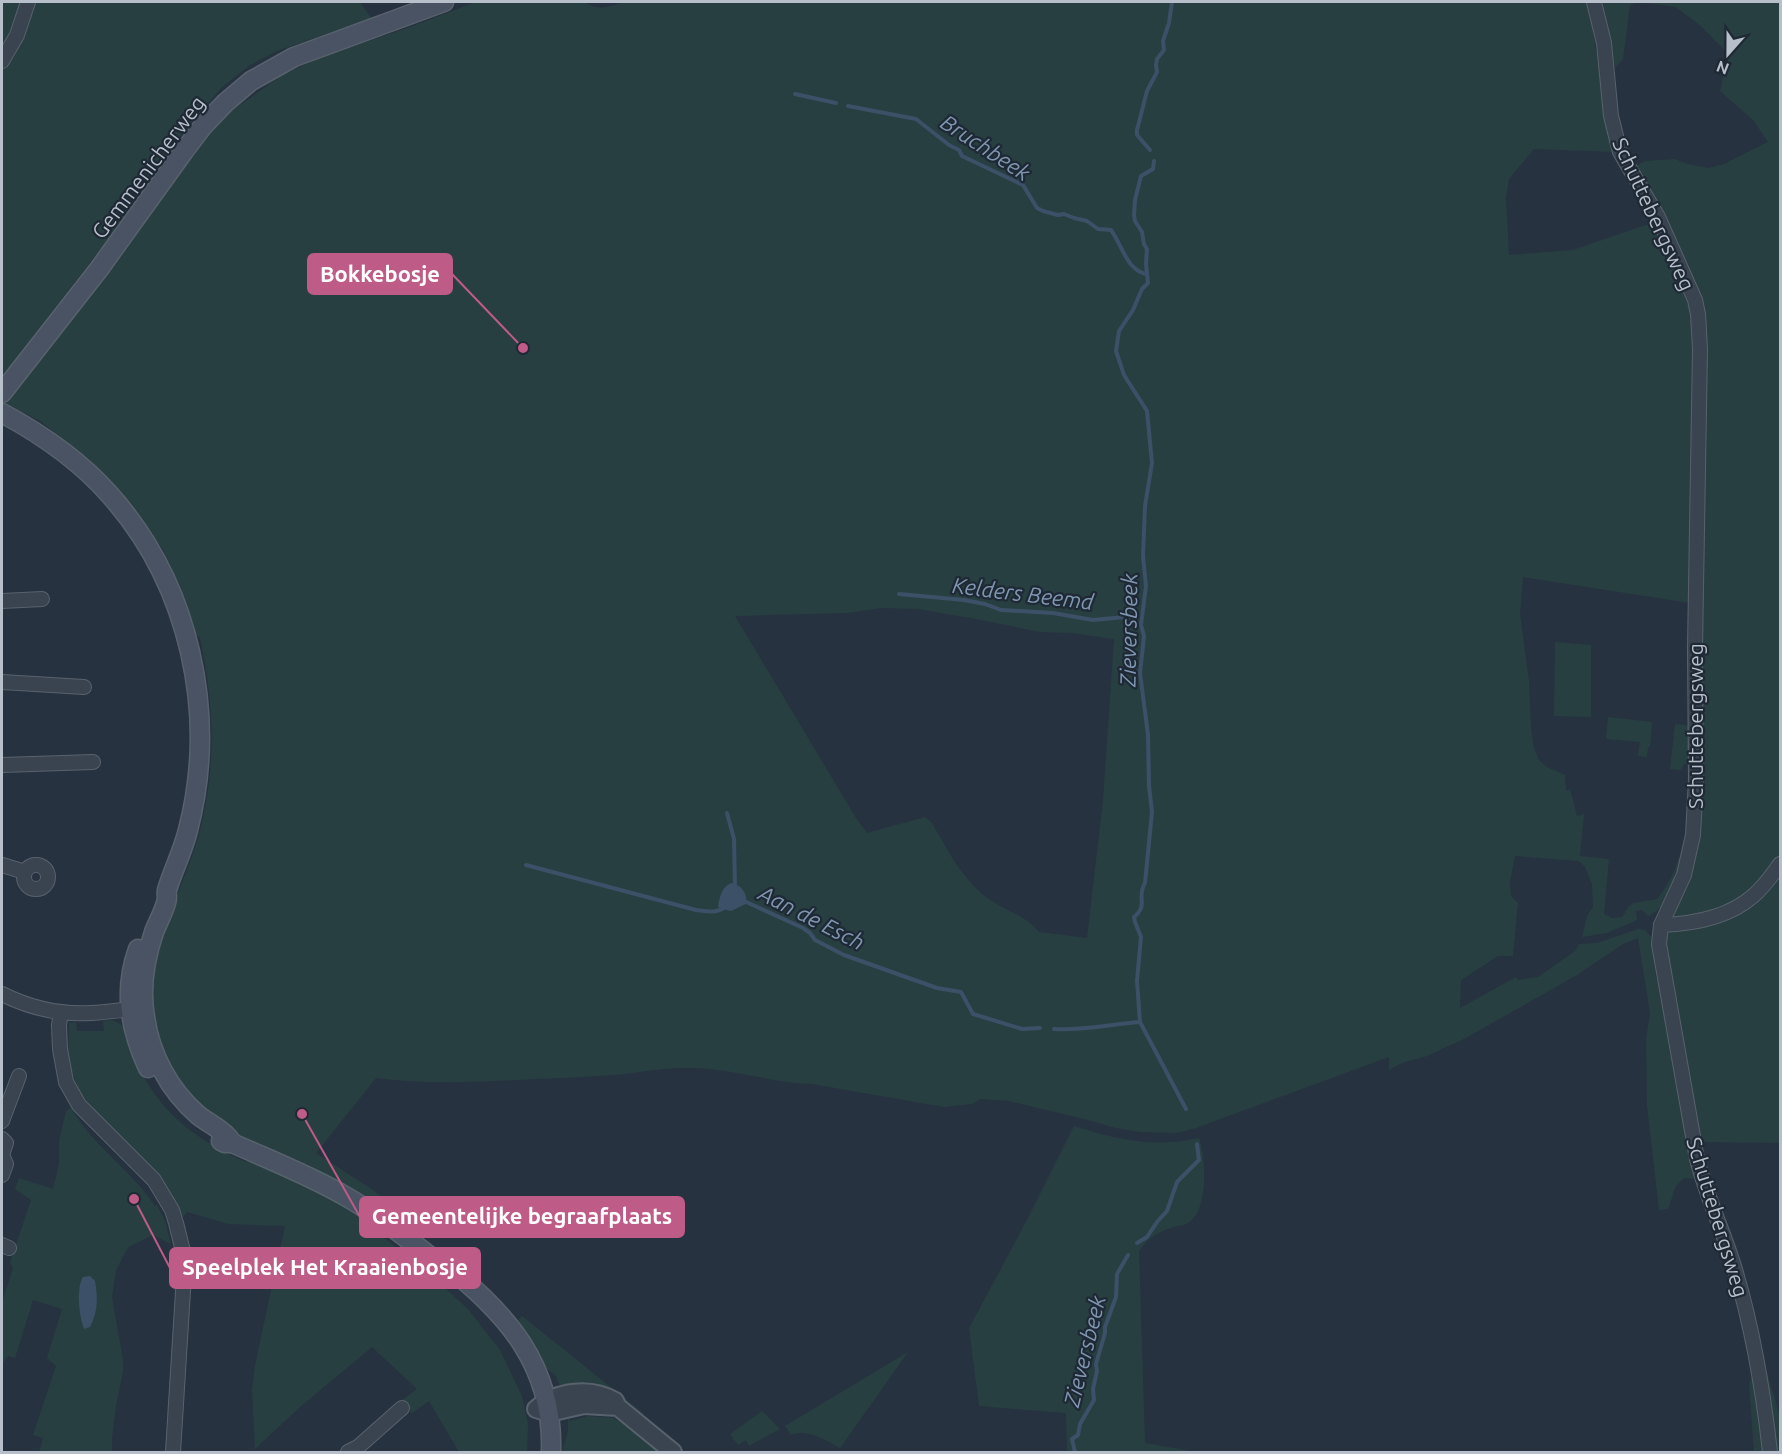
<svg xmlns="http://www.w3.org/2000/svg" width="1782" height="1454" viewBox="0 0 1782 1454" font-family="Ubuntu,sans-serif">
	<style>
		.green { fill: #283f41; fill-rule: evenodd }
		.water { fill: #3c5068 }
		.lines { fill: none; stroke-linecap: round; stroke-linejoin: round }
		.stream { stroke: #3c5068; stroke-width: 4 }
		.minor-casing { stroke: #58626d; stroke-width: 16 }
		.tertiary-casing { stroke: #58626d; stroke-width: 20 }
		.secondary-casing { stroke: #58626d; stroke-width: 21 }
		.minor { stroke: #3a4450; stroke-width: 14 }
		.tertiary { stroke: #3a4450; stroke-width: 16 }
		.secondary { stroke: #495363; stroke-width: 18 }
		.labels { text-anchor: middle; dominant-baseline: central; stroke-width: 4.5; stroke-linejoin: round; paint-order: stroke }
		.street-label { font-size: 21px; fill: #b7bfca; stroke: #1f2935 }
		.water-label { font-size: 22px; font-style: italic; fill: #7f96b1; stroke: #1f2935 }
		.leader { fill: none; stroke: #be5b87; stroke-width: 2 }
		.callout-dot { fill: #be5b87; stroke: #1f2935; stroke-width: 2 }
		.callout { fill: #be5b87; stroke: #be5b87; stroke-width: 2 }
		.callout-label { font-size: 22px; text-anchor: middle; font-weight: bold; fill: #fff }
	</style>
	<rect width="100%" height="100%" fill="#263240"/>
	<g class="green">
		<path d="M 2,2 L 360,2 L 371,18 L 277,51 L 250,65 L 222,87 L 181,135 L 144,183 L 115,230 L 2,376 Z"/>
		<path d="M 476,2 L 585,2 C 598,12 610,6 625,2 L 1588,2 L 1599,66 L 1607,131 L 1615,152 L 1534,149 L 1509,179 L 1506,197 L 1509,255 L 1573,250 L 1654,222 L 1691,312 L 1693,334 L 1690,603 L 1523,577 L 1520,614 L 1529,681 L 1531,728 L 1534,748 L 1539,760 L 1547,767 L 1565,775 L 1566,791 L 1570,789 L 1577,816 L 1584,814 L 1580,856 L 1609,859 L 1604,914 L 1612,918 L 1622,917 L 1629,906 L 1633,903 L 1657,899 C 1668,885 1674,873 1679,857 L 1682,858 C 1676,880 1670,906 1648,916 L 1642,910 L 1636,911 L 1637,920 L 1607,933 L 1582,937 L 1587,916 L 1593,907 L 1592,884 L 1585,867 L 1579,861 L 1515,856 L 1510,882 L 1511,896 L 1518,903 L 1513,956 L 1498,956 L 1461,980 L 1460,1008 L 1516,977 L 1518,980 L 1538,977 L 1575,951 L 1579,944 L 1597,943 L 1638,929 L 1645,930 L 1652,938 L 1656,977 L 1665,1003 L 1698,1179 L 1684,1178 L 1676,1186 L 1668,1209 L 1659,1210 L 1647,1106 L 1646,1040 L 1650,1013 L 1638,938 L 1623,944 L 1577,975 L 1466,1038 L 1427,1056 L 1402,1063 L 1389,1070 L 1389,1057 L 1196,1128 L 1177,1133 L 1140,1132 L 1116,1128 L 1084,1119 L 1009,1101 L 981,1099 L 972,1104 L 944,1107 L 812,1084 C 771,1083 731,1068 690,1068 C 664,1067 639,1073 613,1075 C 587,1077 561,1078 535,1079 C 482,1082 428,1085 376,1078 L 316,1153 L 370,1188 L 407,1215 L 401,1217 C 367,1198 332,1178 297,1160 C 282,1153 266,1148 251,1141 C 233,1132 213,1120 198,1107 C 190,1100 178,1078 173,1069 C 127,987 166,931 193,853 C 200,835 204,815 207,796 C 216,743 211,690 200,638 L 196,634 L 180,586 L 169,563 L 163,550 L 132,506 L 90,460 L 40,421 L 6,403 L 111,266 L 209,132 L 230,112 L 281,76 L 321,57 L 410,27 ZM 881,608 L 918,609 L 976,619 L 1040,632 L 1071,633 L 1114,639 L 1103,800 L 1087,938 L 1039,932 C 1027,917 1008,911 992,901 C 963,882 949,852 932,823 L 925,817 L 867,833 L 856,818 L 735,616 L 847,613 Z"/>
		<path d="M 1603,2 L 1780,2 L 1780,858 L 1764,879 L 1726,908 L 1677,918 L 1673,916 L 1687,882 L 1704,424 L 1706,315 L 1701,296 L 1654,196 L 1636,166 L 1645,161 L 1675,159 L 1687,164 L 1708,168 L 1724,164 L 1768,142 L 1754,121 L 1720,91 L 1728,54 L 1702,27 L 1676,7 L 1639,2 L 1630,5 L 1623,59 L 1615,68 Z"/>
		<path d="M 1555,642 L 1591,645 L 1591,717 L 1554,716 Z"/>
		<path d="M 1608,717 L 1652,722 L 1650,747 L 1648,747 L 1647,757 L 1638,756 L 1640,742 L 1606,739 Z"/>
		<path d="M 1675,724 L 1693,726 L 1690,764 L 1684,764 L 1681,770 L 1670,769 Z"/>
		<path d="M 1780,869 L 1780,1143 L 1706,1142 L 1699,1146 L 1665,957 L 1666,937 L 1669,932 L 1675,929 L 1710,920 Z"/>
		<path d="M 111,1020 C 117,1022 123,1025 126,1030 C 130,1038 131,1049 134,1057 C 137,1066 142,1074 147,1082 C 170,1121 205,1144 246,1162 L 248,1159 L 316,1191 L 363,1217 L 374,1230 L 416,1262 L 468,1309 L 500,1350 L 522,1396 L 528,1424 L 527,1452 L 459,1452 L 429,1401 L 412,1413 L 402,1400 L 417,1389 L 372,1347 L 300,1407 L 255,1449 L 252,1390 L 255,1365 L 285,1226 L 228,1224 L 187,1212 L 183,1217 L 176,1204 L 79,1092 L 68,1061 L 69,1023 L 76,1022 L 77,1031 L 104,1031 L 103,1021 Z"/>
		<path d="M 71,1108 C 93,1146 131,1170 155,1206 L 157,1205 L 165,1221 L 171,1244 L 153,1235 L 128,1247 L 116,1270 L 112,1297 L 123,1360 L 123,1372 L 116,1406 L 112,1438 L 112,1452 L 39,1452 L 43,1438 L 33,1435 L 56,1366 L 47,1358 L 62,1309 L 33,1300 L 15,1358 L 8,1356 L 4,1361 L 2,1361 L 2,1302 L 13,1268 L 10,1263 L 31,1200 L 15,1189 L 19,1178 L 53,1189 L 59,1164 L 59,1141 L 66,1111 Z"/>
		<path d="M 1074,1126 C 1118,1140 1153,1148 1199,1138 C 1206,1157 1209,1215 1186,1224 C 1185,1225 1178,1226 1177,1226 C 1161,1230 1148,1237 1139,1251 L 1145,1443 L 1196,1452 L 1067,1452 L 1066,1413 L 979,1406 L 969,1328 L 1028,1218 Z"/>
		<path d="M 522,1316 L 644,1414 L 643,1416 L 562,1389 L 555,1375 L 547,1369 L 530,1339 L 517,1321 Z"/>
		<path d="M 908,1352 L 840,1448 C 826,1440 807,1428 791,1435 L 785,1426 Z"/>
		<path d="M 1767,1373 L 1780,1416 L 1780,1452 L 1754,1452 L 1749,1385 L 1752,1374 Z"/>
		<path d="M 762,1411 L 780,1429 L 749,1446 L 746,1440 L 738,1445 L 730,1434 Z"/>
		<path d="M 588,1416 L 613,1418 L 627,1426 L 660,1452 L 562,1452 L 568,1431 L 568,1417 L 570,1421 Z"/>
	</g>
	<g class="water">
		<path d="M 731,883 C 741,885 748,893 746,904 L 731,911 L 719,908 L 718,905 C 720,896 722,887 731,883 Z"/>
		<path d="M 90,1276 L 95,1281 C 98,1297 98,1312 90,1327 L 84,1329 C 79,1317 76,1288 83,1277 Z"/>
	</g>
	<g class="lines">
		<g class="stream">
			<path d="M 795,94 L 836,103"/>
			<path d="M 848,106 L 916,119 L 949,145 L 959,150 L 962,156 L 1023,185 L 1037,208 L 1043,211 L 1058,215 L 1064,214 L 1074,218 L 1087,221 L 1098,229 L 1111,230 C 1122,245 1127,271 1147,274"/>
			<path d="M 1150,150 L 1137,135 L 1137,130 L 1147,91 L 1157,72 L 1156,65 L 1157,59 L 1164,50 L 1163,41 L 1169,23 L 1172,2"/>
			<path d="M 1154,161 L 1153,169 L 1141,176 L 1135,200 L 1134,215 L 1135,221 L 1142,232 L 1144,244 L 1147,249 L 1146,264 L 1148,283 L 1142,289 L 1133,310 L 1119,331 L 1116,351 L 1124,375 L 1147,411 L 1152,463 L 1145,506 L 1143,556 L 1146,586 L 1141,625 L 1144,636 L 1140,673 L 1148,735 L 1149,786 L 1152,812 L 1145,883 C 1136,897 1149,905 1134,917 L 1135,922 L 1141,937 L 1137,981 L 1140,1022 L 1186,1109"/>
			<path d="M 899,594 L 964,600 L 985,604 L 1001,610 L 1053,613 L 1093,620 L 1125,617 L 1141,625"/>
			<path d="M 727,813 L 734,839 L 735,886"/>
			<path d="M 526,865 L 696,910 C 705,911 717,914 725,907"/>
			<path d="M 742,900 L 803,928 L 810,933 L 815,940 L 844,955 L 937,988 L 961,992 L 973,1014 L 1022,1029 L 1040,1028"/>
			<path d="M 1054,1029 C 1082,1031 1111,1024 1140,1022"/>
			<path d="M 1137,1243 L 1147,1237 L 1157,1222 L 1167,1211 L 1177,1182 L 1199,1160 L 1197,1144"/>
			<path d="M 1075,1452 L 1072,1439 L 1078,1435 L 1080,1424 L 1094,1400 L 1093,1389 L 1097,1371 L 1096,1364 L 1105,1333 L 1105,1327 L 1116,1297 L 1117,1274 L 1128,1255"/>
		</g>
		<defs>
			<g id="minor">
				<path d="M 1594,2 L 1604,43 L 1611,116 L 1620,152 L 1658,217 L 1695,300 L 1698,314 L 1700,349 L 1695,648 L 1696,780 L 1693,835 L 1684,875 L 1661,925 L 1659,944 L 1697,1159 C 1706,1195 1722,1228 1733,1263 C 1752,1324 1763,1389 1770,1452"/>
				<path d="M 2,61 L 17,35 L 28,2"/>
				<path d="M 2,601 L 42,599"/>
				<path d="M 2,682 L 84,687"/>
				<path d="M 2,765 L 93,762"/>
				<circle cx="36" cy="877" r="12"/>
				<path d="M 2,865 L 25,872"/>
				<path d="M 1661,925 C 1692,924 1729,917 1753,896 C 1764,887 1772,875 1780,864"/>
				<path d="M 2,994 C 30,1008 61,1015 92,1013 C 108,1012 123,1010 139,1008"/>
				<path d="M 61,1012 L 59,1025 L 60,1049 L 66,1082 L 79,1105 L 154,1180 L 172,1210 L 176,1223 L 185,1259 L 173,1452"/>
				<path d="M 2,1121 L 19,1076"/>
				<path d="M 2,1139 L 6,1143 L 2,1155 L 6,1164 L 2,1175"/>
				<path d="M 2,1245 L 9,1248"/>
				<path d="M 348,1452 L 358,1447 L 402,1408"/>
			</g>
			<path id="tertiary" d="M 618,1407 L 584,1405 L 549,1413 L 536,1409 C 557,1390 591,1387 615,1401 L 618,1407 L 673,1452"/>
			<g id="secondary">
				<path d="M 2,393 L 99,269 L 184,151 L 203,126 L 225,103 L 251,81 L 294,57 L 444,2"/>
				<path d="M 2,413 C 41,434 80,461 110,495 C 190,585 218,714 188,830 C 183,851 173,870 167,890 C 166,894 168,898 166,903 C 163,913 158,922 154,932 C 145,959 140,989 145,1017 C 150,1054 169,1090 198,1115 C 209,1124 226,1131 232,1143"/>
				<path d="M 138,949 C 123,991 130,1029 148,1068"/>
				<path d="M 221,1141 L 225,1143 L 232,1143 C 270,1160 309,1175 345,1196 C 377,1214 406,1238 435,1260 L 443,1263 C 507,1313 554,1366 551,1452"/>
			</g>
		</defs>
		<use href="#minor" class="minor-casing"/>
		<use href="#tertiary" class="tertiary-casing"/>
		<use href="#secondary" class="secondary-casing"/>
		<use href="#minor" class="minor"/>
		<use href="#tertiary" class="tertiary"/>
		<use href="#secondary" class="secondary"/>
	</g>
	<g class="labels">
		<g class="street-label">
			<text transform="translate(148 167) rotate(-53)">Gemmenicherweg</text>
			<text transform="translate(1654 214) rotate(65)">Schuttebergsweg</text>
			<text transform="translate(1695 726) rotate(-90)">Schuttebergsweg</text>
			<text transform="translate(1718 1217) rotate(73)">Schuttebergsweg</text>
		</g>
		<g class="water-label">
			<text transform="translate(986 147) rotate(33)">Bruchbeek</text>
			<text transform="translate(1023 593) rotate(7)">Kelders Beemd</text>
			<text transform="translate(1128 630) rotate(-89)">Zieversbeek</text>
			<text transform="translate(812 917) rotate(27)">Aan de Esch</text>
			<text transform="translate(1084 1351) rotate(-76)">Zieversbeek</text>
		</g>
	</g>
	<path class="leader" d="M523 348L452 274M302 1114L360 1217M134 1199L170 1268"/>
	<g class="callout-dot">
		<circle cx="523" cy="348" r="6"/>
		<circle cx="302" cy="1114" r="6"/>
		<circle cx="134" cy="1199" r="6"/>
	</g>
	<g class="callout">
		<rect x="308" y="254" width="144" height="40" rx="6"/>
		<rect x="360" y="1197" width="324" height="40" rx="6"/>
		<rect x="170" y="1248" width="310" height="40" rx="6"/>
	</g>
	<g class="callout-label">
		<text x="380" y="282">Bokkebosje</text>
		<text x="522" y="1224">Gemeentelijke begraafplaats</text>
		<text x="325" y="1275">Speelplek Het Kraaienbosje</text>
	</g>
	<rect width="1782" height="1454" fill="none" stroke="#b7bfca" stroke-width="6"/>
	<g transform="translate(1728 54) rotate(201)" stroke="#1f2935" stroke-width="4.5" paint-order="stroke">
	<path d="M0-4.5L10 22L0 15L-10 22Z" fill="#b7bfca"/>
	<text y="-9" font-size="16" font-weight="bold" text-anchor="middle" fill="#b7bfca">N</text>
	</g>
</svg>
